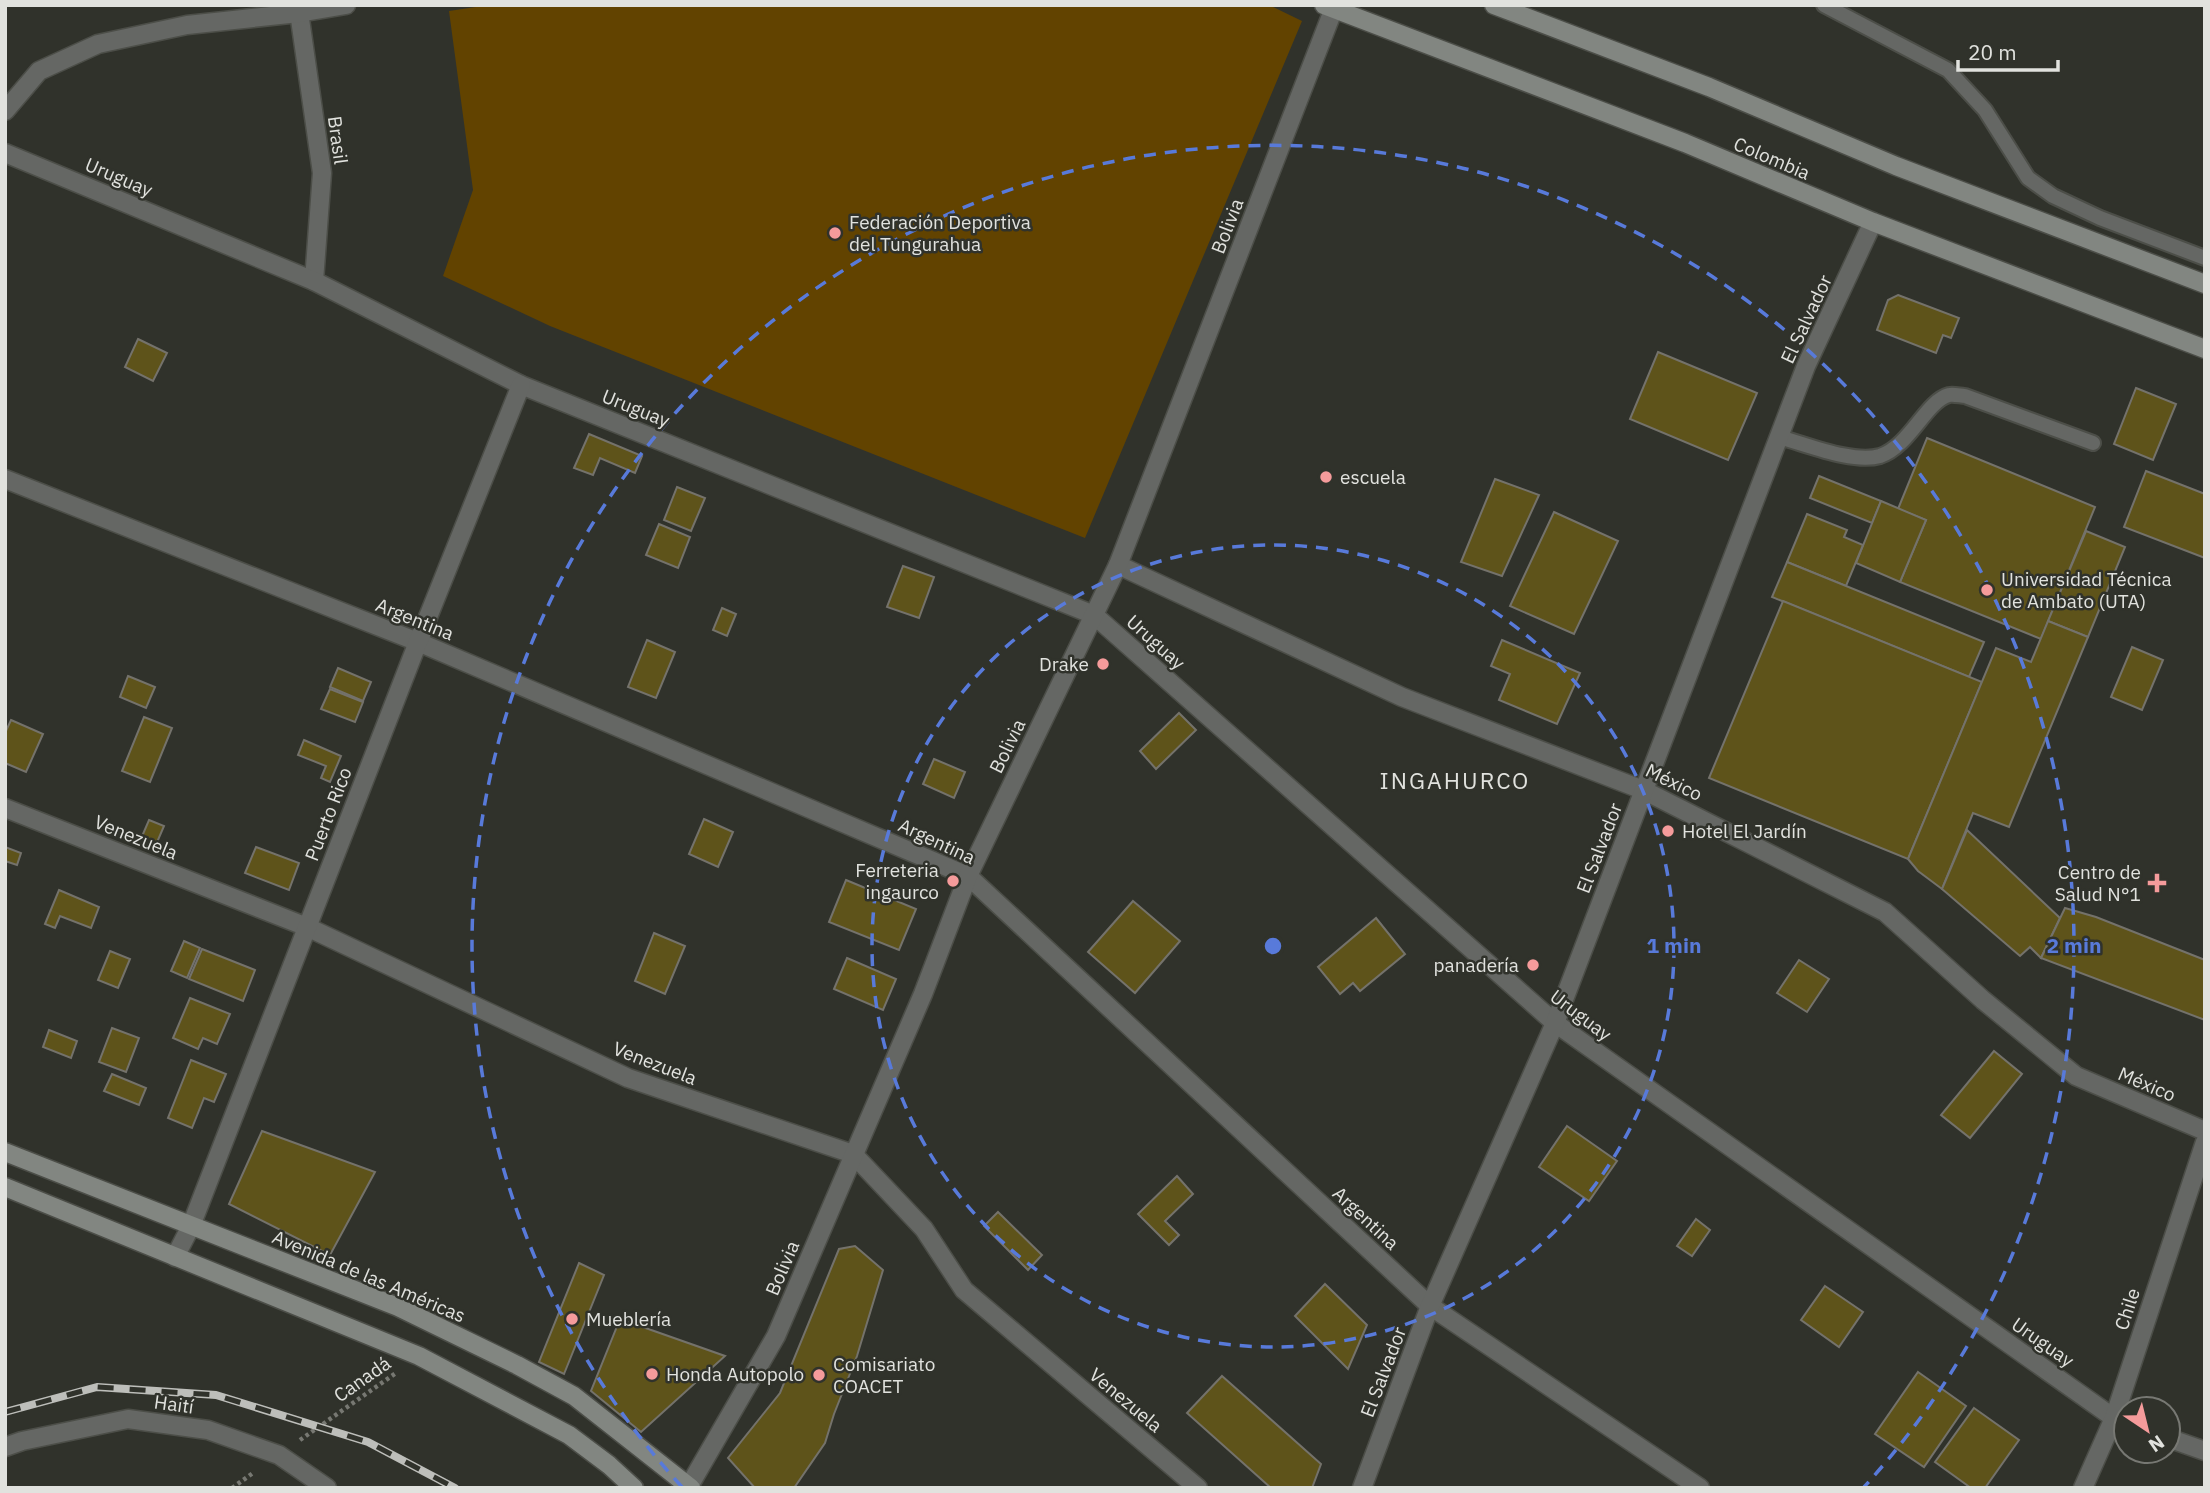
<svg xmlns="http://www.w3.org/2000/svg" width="2210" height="1493" viewBox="0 0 2210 1493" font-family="'IBM Plex Sans',sans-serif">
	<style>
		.green { fill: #624300 }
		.building { fill: #5e531a; stroke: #74726b; stroke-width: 2 }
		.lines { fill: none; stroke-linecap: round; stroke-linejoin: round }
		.lane-casing { stroke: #4c4e48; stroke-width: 18 }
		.street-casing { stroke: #4c4e48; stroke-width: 21 }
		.secondary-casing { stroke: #4c4e48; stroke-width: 21 }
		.path { stroke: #777872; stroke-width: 4.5; stroke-dasharray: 3.5 3.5; stroke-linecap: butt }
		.lane { stroke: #656764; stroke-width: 14 }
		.street { stroke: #656764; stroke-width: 18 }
		.secondary { stroke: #828681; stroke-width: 18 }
		.rail-casing { stroke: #bdbeba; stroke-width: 8 }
		.rail { stroke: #30322b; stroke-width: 5; stroke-dasharray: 16; stroke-linecap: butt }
		.ring { fill: none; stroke: #587ada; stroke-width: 3.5; stroke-dasharray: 12 9 }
		.poi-dot { fill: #f59b9b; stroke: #30322b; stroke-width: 2.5 }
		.labels { text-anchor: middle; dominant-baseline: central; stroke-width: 5; stroke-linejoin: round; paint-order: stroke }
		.street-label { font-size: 19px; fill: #e1e2de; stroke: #30322b }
		.poi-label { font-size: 19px; fill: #e1e2de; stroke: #30322b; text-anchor: start }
		.quarter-label { font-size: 23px; letter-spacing: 2px; fill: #e1e2de; stroke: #30322b }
		.centre { fill: #587ada; stroke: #30322b; stroke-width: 3.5 }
		.ring-label { font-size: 21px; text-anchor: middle; font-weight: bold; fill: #587ada; stroke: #30322b; stroke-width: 5; stroke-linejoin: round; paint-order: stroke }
	</style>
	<rect width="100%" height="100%" fill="#30322b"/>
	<path class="green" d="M 489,5 L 1269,5 L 1302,21 L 1085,538 L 550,326 L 443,276 L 473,190 L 449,11 Z"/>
	<g class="building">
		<path d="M 1898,295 L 1959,318 L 1951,338 L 1943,335 L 1936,353 L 1877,330 L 1888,300 Z"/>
		<path d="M 138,339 L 167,353 L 153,381 L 125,367 Z"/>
		<path d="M 1658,352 L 1757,393 L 1728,460 L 1630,419 Z"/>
		<path d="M 2136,388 L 2176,404 L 2153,460 L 2114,444 Z"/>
		<path d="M 589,434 L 642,456 L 635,473 L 600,458 L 593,475 L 574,468 Z"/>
		<path d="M 1927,438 L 2095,507 L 2041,639 L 1900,582 L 1926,520 L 1898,509 Z"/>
		<path d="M 2146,471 L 2205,494 L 2205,558 L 2124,527 Z"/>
		<path d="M 1819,476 L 1881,501 L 1872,523 L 1810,498 Z"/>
		<path d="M 1495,479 L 1539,495 L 1502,576 L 1461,562 Z"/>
		<path d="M 677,487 L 705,498 L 691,531 L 664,520 Z"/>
		<path d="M 1881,501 L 1926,520 L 1900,582 L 1856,563 Z"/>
		<path d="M 1554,512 L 1618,541 L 1574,634 L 1510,606 Z"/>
		<path d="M 1807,514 L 1847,530 L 1844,537 L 1863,545 L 1846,586 L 1787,562 Z"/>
		<path d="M 659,524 L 690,537 L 678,568 L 646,555 Z"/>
		<path d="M 2086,531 L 2125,547 L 2088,637 L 2048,621 Z"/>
		<path d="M 1787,562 L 1984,642 L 1969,677 L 1772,597 Z"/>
		<path d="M 903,566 L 934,577 L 919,618 L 887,607 Z"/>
		<path d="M 1783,601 L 1982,682 L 1908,859 L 1709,778 Z"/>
		<path d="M 722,608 L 736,614 L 727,636 L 713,630 Z"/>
		<path d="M 2048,621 L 2088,637 L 2009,827 L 1973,813 L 1942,889 L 1918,871 L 1908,859 L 1996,648 L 2031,662 Z"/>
		<path d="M 647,640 L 675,652 L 656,698 L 628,687 Z"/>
		<path d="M 1502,640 L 1580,673 L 1557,724 L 1499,700 L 1510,674 L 1491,666 Z"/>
		<path d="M 2132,647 L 2163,660 L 2142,710 L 2111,697 Z"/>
		<path d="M 338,668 L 371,682 L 363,701 L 330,687 Z"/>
		<path d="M 128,676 L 155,687 L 146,708 L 120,697 Z"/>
		<path d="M 330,689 L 363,702 L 355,722 L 321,709 Z"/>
		<path d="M 1179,713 L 1196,730 L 1156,769 L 1140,751 Z"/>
		<path d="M 144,717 L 172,728 L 150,782 L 122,771 Z"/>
		<path d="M 11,720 L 43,734 L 26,772 L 5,763 L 5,733 Z"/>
		<path d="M 304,740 L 341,756 L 330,782 L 321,778 L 326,766 L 298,755 Z"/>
		<path d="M 934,759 L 965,772 L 954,798 L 923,784 Z"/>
		<path d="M 704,819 L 733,832 L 718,867 L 689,854 Z"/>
		<path d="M 149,820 L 164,826 L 155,847 L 140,841 Z"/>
		<path d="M 1967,830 L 2060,918 L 2041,958 L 2030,947 L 2020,956 L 1942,889 Z"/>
		<path d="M 5,847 L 21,853 L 17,865 L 5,861 Z"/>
		<path d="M 256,847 L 299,863 L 289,890 L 245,873 Z"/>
		<path d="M 846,880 L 916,909 L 899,950 L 829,922 Z"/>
		<path d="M 59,890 L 99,907 L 91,928 L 60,916 L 55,928 L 45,924 Z"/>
		<path d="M 1133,901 L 1180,941 L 1135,993 L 1088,952 Z"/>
		<path d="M 2065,908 L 2096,917 L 2205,960 L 2205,1020 L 2041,958 Z"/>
		<path d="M 1376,918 L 1405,954 L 1360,991 L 1353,983 L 1340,994 L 1318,967 Z"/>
		<path d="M 654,933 L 685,946 L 665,994 L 635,981 Z"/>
		<path d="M 184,941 L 200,948 L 187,978 L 171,971 Z"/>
		<path d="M 202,949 L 255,970 L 243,1001 L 189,979 Z"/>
		<path d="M 110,951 L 130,959 L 118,988 L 98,980 Z"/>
		<path d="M 847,958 L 896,979 L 883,1010 L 834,989 Z"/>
		<path d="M 1799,960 L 1829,979 L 1807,1012 L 1777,993 Z"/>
		<path d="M 190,998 L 230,1014 L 217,1044 L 203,1038 L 198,1049 L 173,1038 Z"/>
		<path d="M 112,1028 L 139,1038 L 126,1072 L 99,1062 Z"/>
		<path d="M 49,1030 L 77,1041 L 71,1058 L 43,1047 Z"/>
		<path d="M 1994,1051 L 2022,1074 L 1970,1138 L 1941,1115 Z"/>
		<path d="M 191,1060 L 226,1074 L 214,1102 L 204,1098 L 192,1128 L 168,1118 Z"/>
		<path d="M 112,1074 L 146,1088 L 139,1105 L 104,1091 Z"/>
		<path d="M 1567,1126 L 1617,1161 L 1589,1201 L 1539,1167 Z"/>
		<path d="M 262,1131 L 375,1172 L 330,1255 L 229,1204 Z"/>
		<path d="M 1177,1176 L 1193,1194 L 1165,1221 L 1179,1235 L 1169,1245 L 1138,1214 Z"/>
		<path d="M 998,1212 L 1042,1255 L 1028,1270 L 984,1226 Z"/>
		<path d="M 1696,1219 L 1710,1230 L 1692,1256 L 1677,1246 Z"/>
		<path d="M 855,1246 L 883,1270 L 857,1356 L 834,1414 L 825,1443 L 794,1488 L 755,1488 L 728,1458 L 780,1393 L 839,1249 Z"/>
		<path d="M 579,1263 L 604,1275 L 564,1374 L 539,1362 Z"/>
		<path d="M 1325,1284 L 1367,1325 L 1348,1369 L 1295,1316 Z"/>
		<path d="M 1825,1286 L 1863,1312 L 1839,1347 L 1801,1320 Z"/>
		<path d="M 620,1319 L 725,1356 L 641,1432 L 591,1391 Z"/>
		<path d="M 1918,1372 L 1966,1406 L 1924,1467 L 1875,1434 Z"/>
		<path d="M 1222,1376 L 1321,1464 L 1312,1488 L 1271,1488 L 1187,1413 Z"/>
		<path d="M 1974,1408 L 2019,1440 L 1985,1488 L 1971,1488 L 1935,1462 Z"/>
	</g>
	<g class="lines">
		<defs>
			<g id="lane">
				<path d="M 1824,5 L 1948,70 L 1985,110 L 2028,178 L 2053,196 L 2100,218 L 2205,258"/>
				<path d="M 1779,437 C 1806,444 1853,464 1880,456 C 1910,446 1926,401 1949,395 C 1954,394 1961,396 1965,396 L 2093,443"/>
			</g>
			<g id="street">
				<path d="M 298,5 L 322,173 L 314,281"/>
				<path d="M 5,111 L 39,71 L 98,44 L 187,25 L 299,13 L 346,5"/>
				<path d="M 5,153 L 314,281 L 521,385 L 1094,615 L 1555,1023 L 2114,1418 L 2126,1422"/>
				<path d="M 5,479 L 418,642 L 968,876 L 1430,1306 L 1700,1488"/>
				<path d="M 1118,565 L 1402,697 L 1643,790 L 1885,912 L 1983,1000 L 2076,1076 L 2205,1131"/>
				<path d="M 5,808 L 307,927 L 628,1078 L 853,1154 L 924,1229 L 964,1290 L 1198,1488"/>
				<path d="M 175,1257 L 191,1226 L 418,642 L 521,385"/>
				<path d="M 2168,1438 L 2205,1451"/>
				<path d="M 5,1447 L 22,1441 L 128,1419 L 208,1430 L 279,1455 L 327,1488"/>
				<path d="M 688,1488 L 776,1336 L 923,994 L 968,876 L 1118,565 L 1334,8"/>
				<path d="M 1362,1488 L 1430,1306 L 1555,1023 L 1806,366 L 1873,222"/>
				<path d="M 2083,1488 L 2114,1418 L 2205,1142"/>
			</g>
			<g id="secondary">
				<path d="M 1324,5 L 1685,143 L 1873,222 L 2205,349"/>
				<path d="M 1494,5 L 1709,87 L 1896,166 L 2205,284"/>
				<path d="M 5,1152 L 398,1307 L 517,1365 L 574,1396 L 691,1488"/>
				<path d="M 5,1187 L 419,1356 L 569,1435 L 609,1465 L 634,1488"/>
			</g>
		</defs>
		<use href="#lane" class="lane-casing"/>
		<use href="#street" class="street-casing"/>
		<use href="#secondary" class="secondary-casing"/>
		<g class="path">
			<path d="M 300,1440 L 396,1373"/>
			<path d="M 232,1488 L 253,1473"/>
		</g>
		<use href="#lane" class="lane"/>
		<use href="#street" class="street"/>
		<use href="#secondary" class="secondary"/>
		<defs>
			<path id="rail" d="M 5,1412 L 97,1387 L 216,1395 L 368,1442 L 455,1488"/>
		</defs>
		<use href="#rail" class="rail-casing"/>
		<use href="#rail" class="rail"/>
	</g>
	<g class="ring">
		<circle cx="1273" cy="946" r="401"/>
		<path d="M682 1487A801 801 0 1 1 1864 1487"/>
	</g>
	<g class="poi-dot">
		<circle cx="835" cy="233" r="7"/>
		<circle cx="1326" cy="477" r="7"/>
		<circle cx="1987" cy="590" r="7"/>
		<circle cx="1103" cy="664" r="7"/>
		<circle cx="1668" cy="831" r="7"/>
		<circle cx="953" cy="881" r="7"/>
		<path d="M2153.5 872.5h7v7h7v7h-7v7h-7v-7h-7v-7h7z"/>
		<circle cx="1533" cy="965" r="7"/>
		<circle cx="572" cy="1319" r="7"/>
		<circle cx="652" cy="1374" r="7"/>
		<circle cx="819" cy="1375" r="7"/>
	</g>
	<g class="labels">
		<g class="street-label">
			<text transform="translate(338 140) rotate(82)">Brasil</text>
			<text transform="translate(1772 158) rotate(23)">Colombia</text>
			<text transform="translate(119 177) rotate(23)">Uruguay</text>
			<text transform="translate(1227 226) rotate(-69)">Bolivia</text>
			<text transform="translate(1806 319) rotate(-65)">El Salvador</text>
			<text transform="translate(636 408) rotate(22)">Uruguay</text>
			<text transform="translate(415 619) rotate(22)">Argentina</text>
			<text transform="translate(1156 642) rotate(42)">Uruguay</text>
			<text transform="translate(1007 746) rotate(-64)">Bolivia</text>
			<text transform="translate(1674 782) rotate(26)">México</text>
			<text transform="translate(328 814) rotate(-69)">Puerto Rico</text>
			<text transform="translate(136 837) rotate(22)">Venezuela</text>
			<text transform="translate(937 841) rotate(25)">Argentina</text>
			<text transform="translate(1599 848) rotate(-69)">El Salvador</text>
			<text transform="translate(1581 1015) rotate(37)">Uruguay</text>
			<text transform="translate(655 1063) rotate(21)">Venezuela</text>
			<text transform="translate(2147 1084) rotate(23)">México</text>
			<text transform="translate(1366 1218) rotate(43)">Argentina</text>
			<text transform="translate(782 1268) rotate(-67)">Bolivia</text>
			<text transform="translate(369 1276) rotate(23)">Avenida de las Américas</text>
			<text transform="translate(2127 1309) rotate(-72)">Chile</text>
			<text transform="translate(2043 1342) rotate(35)">Uruguay</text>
			<text transform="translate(1383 1372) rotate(-69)">El Salvador</text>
			<text transform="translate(362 1379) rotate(-35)">Canadá</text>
			<text transform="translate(1126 1400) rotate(40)">Venezuela</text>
			<text transform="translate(174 1404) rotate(8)">Haití</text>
		</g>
		<g class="poi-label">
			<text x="849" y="222">Federación Deportiva<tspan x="849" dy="22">del Tungurahua</tspan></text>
			<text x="1340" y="477">escuela</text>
			<text x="2001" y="579">Universidad Técnica<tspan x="2001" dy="22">de Ambato (UTA)</tspan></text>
			<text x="1089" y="664" text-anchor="end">Drake</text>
			<text x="1682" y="831">Hotel El Jardín</text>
			<text x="939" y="870" text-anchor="end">Ferreteria<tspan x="939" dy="22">ingaurco</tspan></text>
			<text x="2141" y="872" text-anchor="end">Centro de<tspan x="2141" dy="22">Salud N°1</tspan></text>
			<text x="1519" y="965" text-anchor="end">panadería</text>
			<text x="586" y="1319">Mueblería</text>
			<text x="833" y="1364">Comisariato<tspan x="833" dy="22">COACET</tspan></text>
			<text x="666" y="1374">Honda Autopolo</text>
		</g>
		<g class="quarter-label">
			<text x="1455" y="780">INGAHURCO</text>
		</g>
	</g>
	<circle cx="1273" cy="946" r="10" class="centre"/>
	<g class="ring-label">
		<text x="1674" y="953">1 min</text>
		<text x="2074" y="953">2 min</text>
	</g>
	<rect width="2210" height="1493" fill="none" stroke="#e1e2de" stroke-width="14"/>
	<g transform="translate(2147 1430) rotate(145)"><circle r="33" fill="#30322b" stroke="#777873" stroke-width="2"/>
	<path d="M0-5L12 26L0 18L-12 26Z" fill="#f59b9b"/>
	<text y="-10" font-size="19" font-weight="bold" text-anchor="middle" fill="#e1e2de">N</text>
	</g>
	<path d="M1958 60v10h100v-10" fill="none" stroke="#e1e2de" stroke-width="3.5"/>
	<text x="1968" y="60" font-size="21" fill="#e1e2de" stroke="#30322b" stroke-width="5" paint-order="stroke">20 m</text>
</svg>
